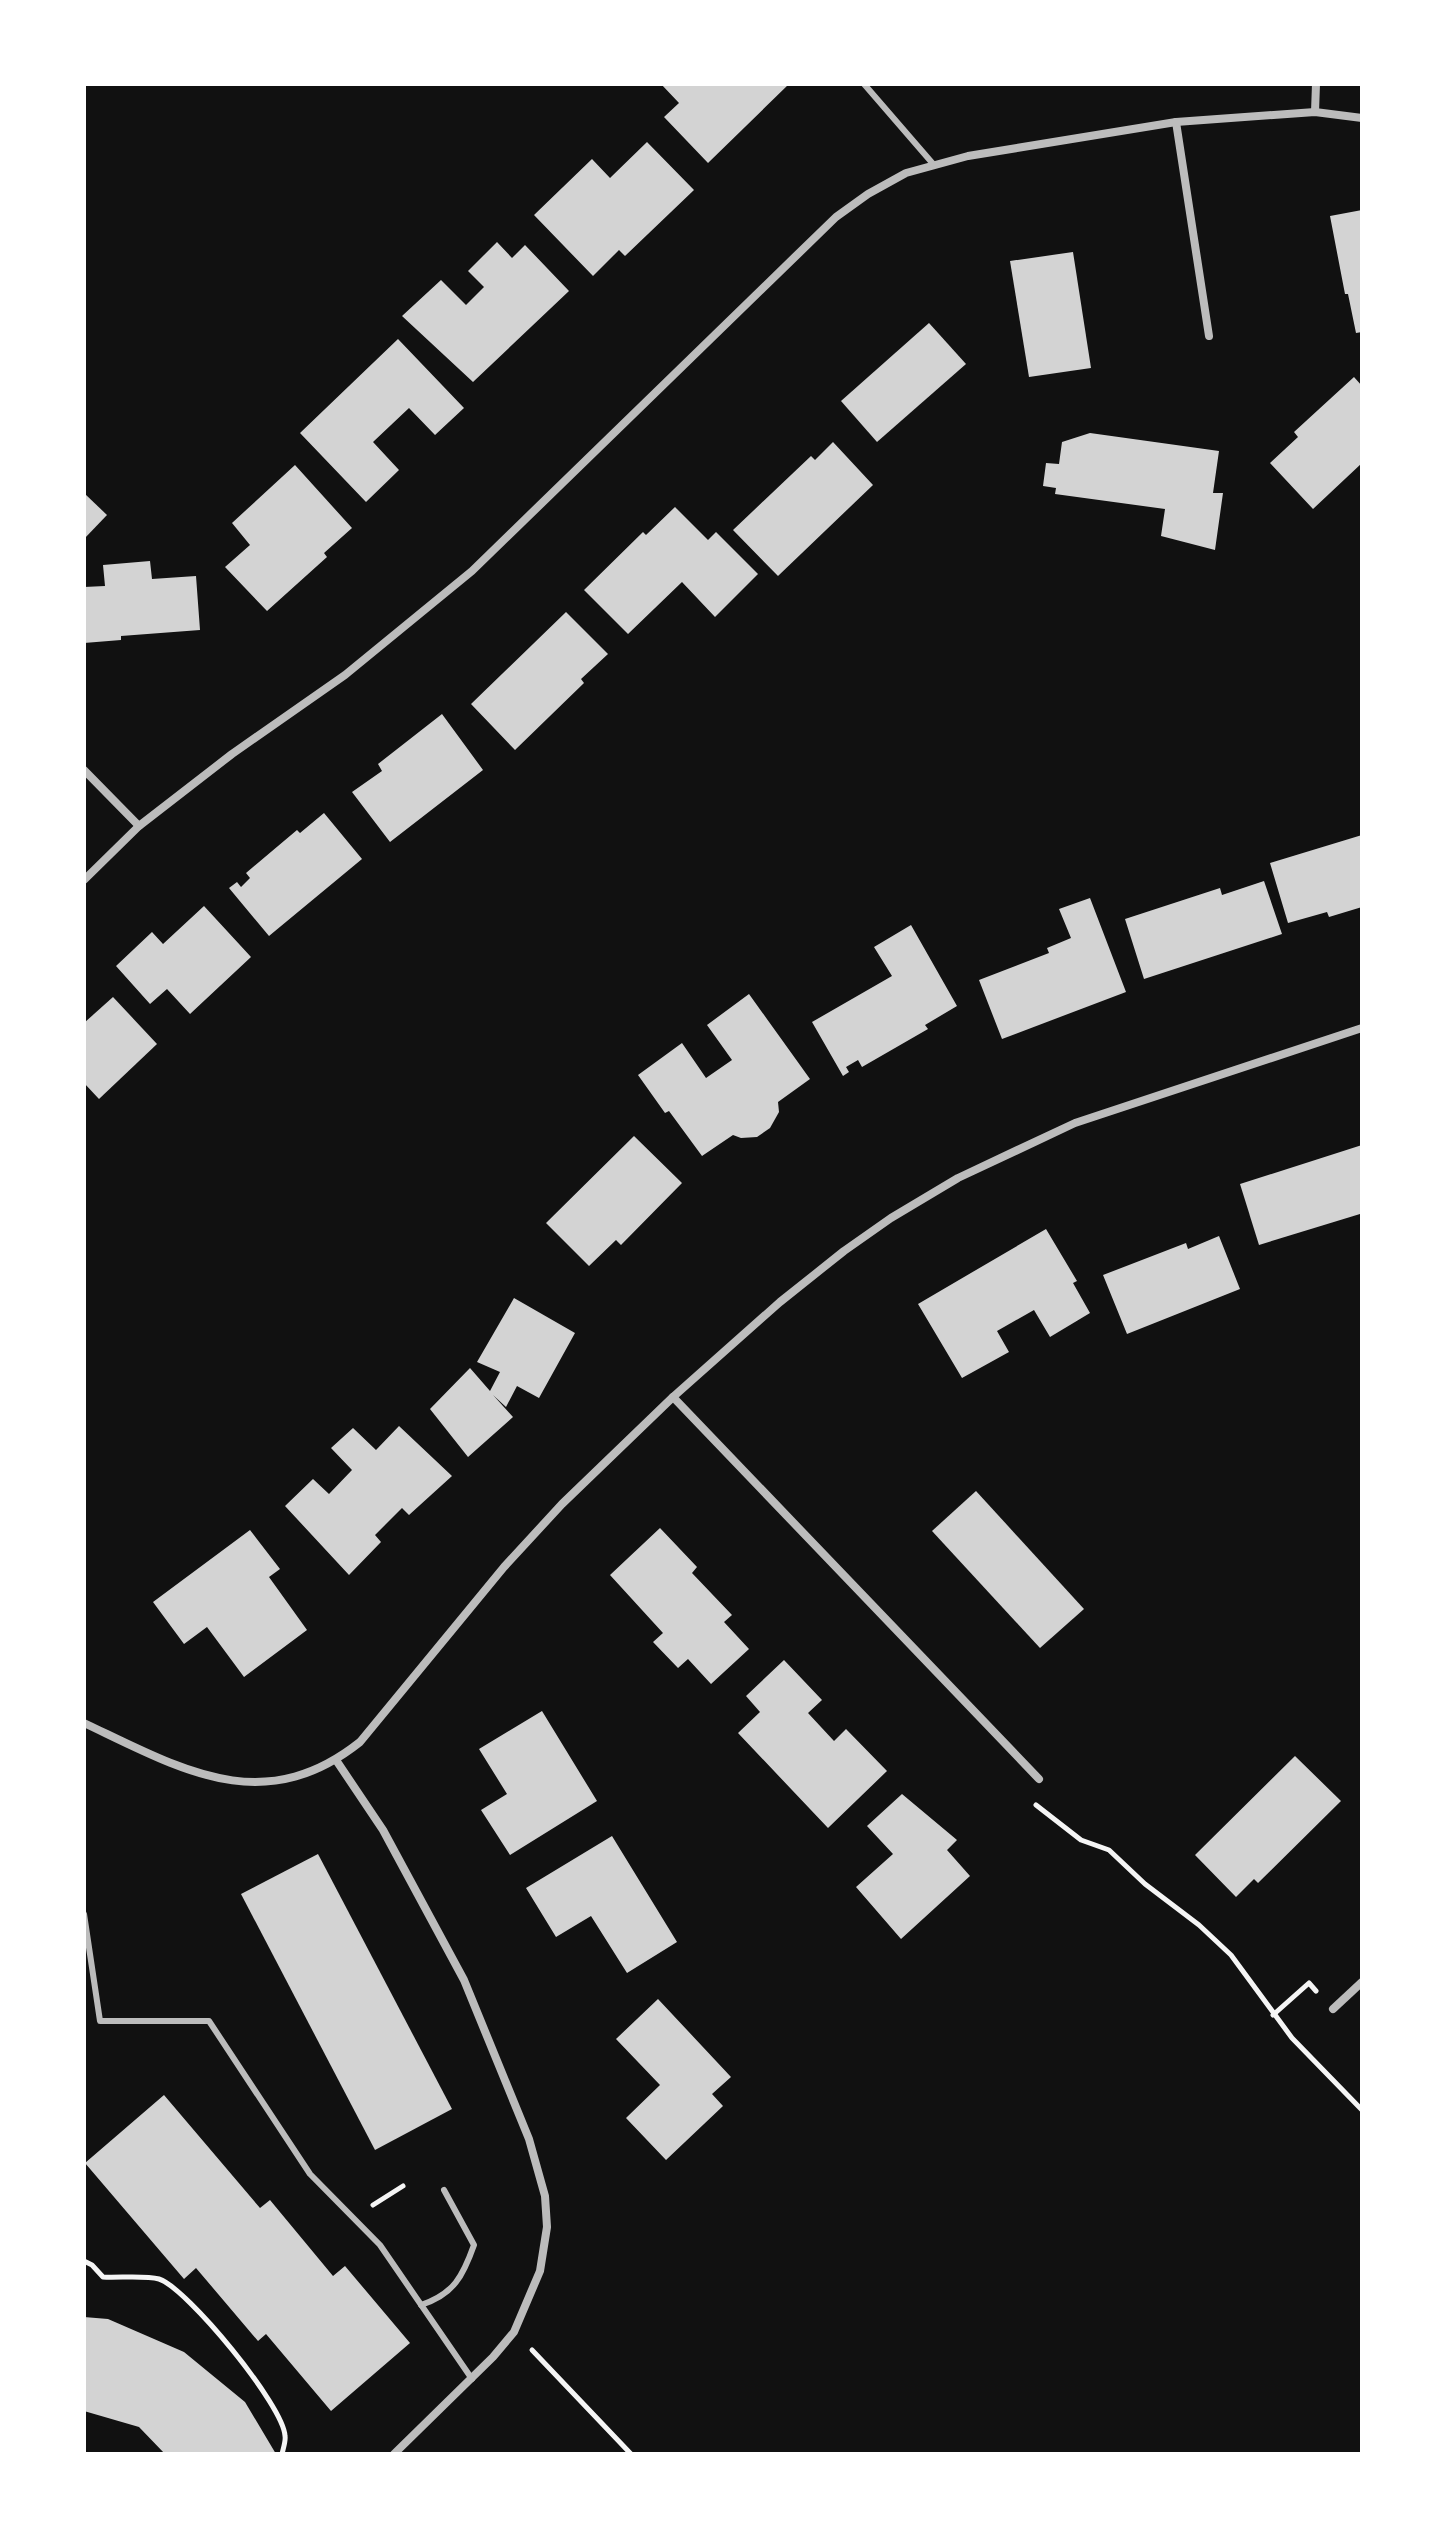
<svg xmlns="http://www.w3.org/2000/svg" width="1446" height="2538" viewBox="0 0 1446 2538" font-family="'DM Sans',sans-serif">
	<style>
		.building { fill: #d3d3d3 }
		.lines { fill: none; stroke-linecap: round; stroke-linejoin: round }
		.path { stroke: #f5f5f5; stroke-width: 5 }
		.service { stroke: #bcbcbc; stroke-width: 6 }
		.minor { stroke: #bcbcbc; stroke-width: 8 }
	</style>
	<rect width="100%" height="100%" fill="#111"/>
	<g class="building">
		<path d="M 661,84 L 789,84 L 708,163 L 664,117 L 679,103 Z"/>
		<path d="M 647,142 L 694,190 L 625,256 L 619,250 L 593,276 L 534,215 L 592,159 L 610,178 Z"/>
		<path d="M 1362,210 L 1362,332 L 1356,333 L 1348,294 L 1345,294 L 1330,216 Z"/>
		<path d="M 497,242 L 512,258 L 525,245 L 569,291 L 473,382 L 402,316 L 441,280 L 466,305 L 484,287 L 468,271 Z"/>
		<path d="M 1073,252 L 1091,368 L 1029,377 L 1010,261 Z"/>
		<path d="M 929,323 L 966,364 L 877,442 L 841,401 Z"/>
		<path d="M 398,339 L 464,408 L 435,435 L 409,408 L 373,442 L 399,470 L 366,502 L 300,433 Z"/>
		<path d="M 1354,377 L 1362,386 L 1362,463 L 1313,509 L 1270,463 L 1298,437 L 1294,432 Z"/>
		<path d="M 1090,433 L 1219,451 L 1213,493 L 1223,493 L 1215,550 L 1161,536 L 1165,509 L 1055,494 L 1056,488 L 1043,486 L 1046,463 L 1059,464 L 1062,442 Z"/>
		<path d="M 833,442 L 873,485 L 778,576 L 733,530 L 811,456 L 815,460 Z"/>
		<path d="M 295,465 L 352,528 L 324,553 L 327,557 L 267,611 L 225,567 L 250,545 L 232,523 Z"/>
		<path d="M 84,493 L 107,515 L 84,539 Z"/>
		<path d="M 675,507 L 708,540 L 716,532 L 758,574 L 715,617 L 682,582 L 628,634 L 584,590 L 643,532 L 646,535 Z"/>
		<path d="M 150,561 L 152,579 L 196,576 L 200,630 L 121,636 L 121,640 L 84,643 L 84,587 L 105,586 L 103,565 Z"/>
		<path d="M 566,612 L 608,654 L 581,679 L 584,683 L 515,750 L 471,704 Z"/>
		<path d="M 442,714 L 483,770 L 390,842 L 352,792 L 382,771 L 378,764 Z"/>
		<path d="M 324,813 L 362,859 L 269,936 L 229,888 L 237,882 L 241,887 L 250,878 L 246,873 L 297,830 L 300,833 Z"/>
		<path d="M 1362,835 L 1362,907 L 1329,917 L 1327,912 L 1288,923 L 1270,863 Z"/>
		<path d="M 1264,881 L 1282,934 L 1144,979 L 1125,919 L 1220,888 L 1222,895 Z"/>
		<path d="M 1090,898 L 1126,992 L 1002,1039 L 979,980 L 1049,953 L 1047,948 L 1071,938 L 1059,909 Z"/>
		<path d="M 204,906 L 251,957 L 190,1014 L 167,989 L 150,1004 L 116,966 L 152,932 L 163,944 Z"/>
		<path d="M 911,925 L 957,1006 L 925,1025 L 928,1029 L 862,1067 L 858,1060 L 846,1067 L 849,1072 L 843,1076 L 812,1022 L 892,976 L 874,947 Z"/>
		<path d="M 749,994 L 810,1079 L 778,1102 L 779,1112 L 770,1128 L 757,1137 L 741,1138 L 733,1135 L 702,1156 L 669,1111 L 665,1113 L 638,1075 L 682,1043 L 706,1078 L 732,1060 L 707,1025 Z"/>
		<path d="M 113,997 L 157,1044 L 99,1099 L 84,1083 L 84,1023 Z"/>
		<path d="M 634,1136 L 682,1183 L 621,1245 L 616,1240 L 589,1266 L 546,1223 Z"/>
		<path d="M 1362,1145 L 1360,1214 L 1259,1245 L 1240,1184 Z"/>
		<path d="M 1046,1229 L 1077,1281 L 1073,1283 L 1090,1313 L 1050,1337 L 1034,1310 L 997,1331 L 1009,1352 L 962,1378 L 918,1304 Z"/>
		<path d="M 1219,1236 L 1240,1289 L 1127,1334 L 1103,1275 L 1186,1243 L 1188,1249 Z"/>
		<path d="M 514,1298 L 575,1333 L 539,1398 L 517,1386 L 506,1407 L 493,1395 L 513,1417 L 468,1457 L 430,1409 L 470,1368 L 490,1391 L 500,1372 L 477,1362 Z"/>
		<path d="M 399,1426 L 452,1476 L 409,1515 L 402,1508 L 375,1535 L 381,1542 L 349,1575 L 285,1506 L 313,1479 L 329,1494 L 352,1470 L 331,1448 L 353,1428 L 376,1450 Z"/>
		<path d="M 976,1491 L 1084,1609 L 1040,1648 L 932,1531 Z"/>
		<path d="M 660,1528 L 697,1567 L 692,1573 L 732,1615 L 724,1622 L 749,1649 L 711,1684 L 688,1659 L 678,1668 L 653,1642 L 663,1633 L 610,1575 Z"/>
		<path d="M 250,1530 L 280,1569 L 269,1577 L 307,1630 L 244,1677 L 207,1627 L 184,1644 L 153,1602 Z"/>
		<path d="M 784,1660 L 822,1700 L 808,1713 L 834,1741 L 846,1729 L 887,1771 L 828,1828 L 738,1733 L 760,1712 L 746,1696 Z"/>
		<path d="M 542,1711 L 597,1801 L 510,1855 L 481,1810 L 507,1794 L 479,1749 Z"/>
		<path d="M 1295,1756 L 1341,1801 L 1258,1883 L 1254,1879 L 1236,1897 L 1195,1855 Z"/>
		<path d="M 902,1794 L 957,1840 L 947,1850 L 970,1876 L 901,1939 L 856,1887 L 893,1854 L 867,1826 Z"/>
		<path d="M 612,1836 L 677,1942 L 627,1973 L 591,1916 L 556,1937 L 526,1888 Z"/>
		<path d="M 318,1854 L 452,2109 L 375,2150 L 241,1894 Z"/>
		<path d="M 658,1999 L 731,2077 L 712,2094 L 723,2106 L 666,2160 L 626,2118 L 660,2085 L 616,2039 Z"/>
		<path d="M 164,2095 L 260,2208 L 270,2200 L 333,2276 L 345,2266 L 410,2343 L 331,2411 L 266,2334 L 258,2341 L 196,2268 L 184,2279 L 85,2163 Z"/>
		<path d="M 84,2317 L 108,2319 L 184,2352 L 245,2402 L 276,2454 L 165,2454 L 139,2427 L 84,2411 Z"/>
	</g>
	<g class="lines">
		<g class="path">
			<path d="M 1036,1805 L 1081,1840 L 1109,1850 L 1145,1884 L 1199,1925 L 1231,1955 L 1292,2038 L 1362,2110"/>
			<path d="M 1273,2015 L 1309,1983 L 1316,1991"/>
			<path d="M 373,2205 L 403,2186"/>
			<path d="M 84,2261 L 92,2265 L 103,2277 C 118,2278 145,2275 159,2279 C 187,2288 284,2406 285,2436 C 286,2441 283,2449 282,2454"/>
			<path d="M 532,2350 L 631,2454"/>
		</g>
		<g class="service">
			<path d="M 864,84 L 934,165"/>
			<path d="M 84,1914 L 100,2021 L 209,2021 L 310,2174 L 380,2245 L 472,2379"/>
			<path d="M 421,2305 C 454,2294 463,2276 474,2245 L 444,2190"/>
		</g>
		<g class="minor">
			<path d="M 1315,112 L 1316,84"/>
			<path d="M 1176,122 L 1209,336"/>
			<path d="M 84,770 L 139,826"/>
			<path d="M 84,880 L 139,826 L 232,754 L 345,675 L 472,571 L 836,217 L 868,194 L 906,173 L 968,156 L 1176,122 L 1315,112 L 1362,118"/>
			<path d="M 673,1397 L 1039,1779"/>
			<path d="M 84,1723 C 181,1769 263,1819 360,1742 L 504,1567 L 562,1504 L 673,1397 L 780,1302 L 844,1251 L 891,1218 L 958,1178 L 1075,1123 L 1362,1028"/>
			<path d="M 336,1760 L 383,1830 L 464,1980 L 529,2139 L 545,2196 L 547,2227 L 540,2271 L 514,2332 L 493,2357 L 394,2454"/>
			<path d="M 1333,2009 L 1362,1982"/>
		</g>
	</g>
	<rect width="1446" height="2538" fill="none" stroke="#ffffff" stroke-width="172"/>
</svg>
